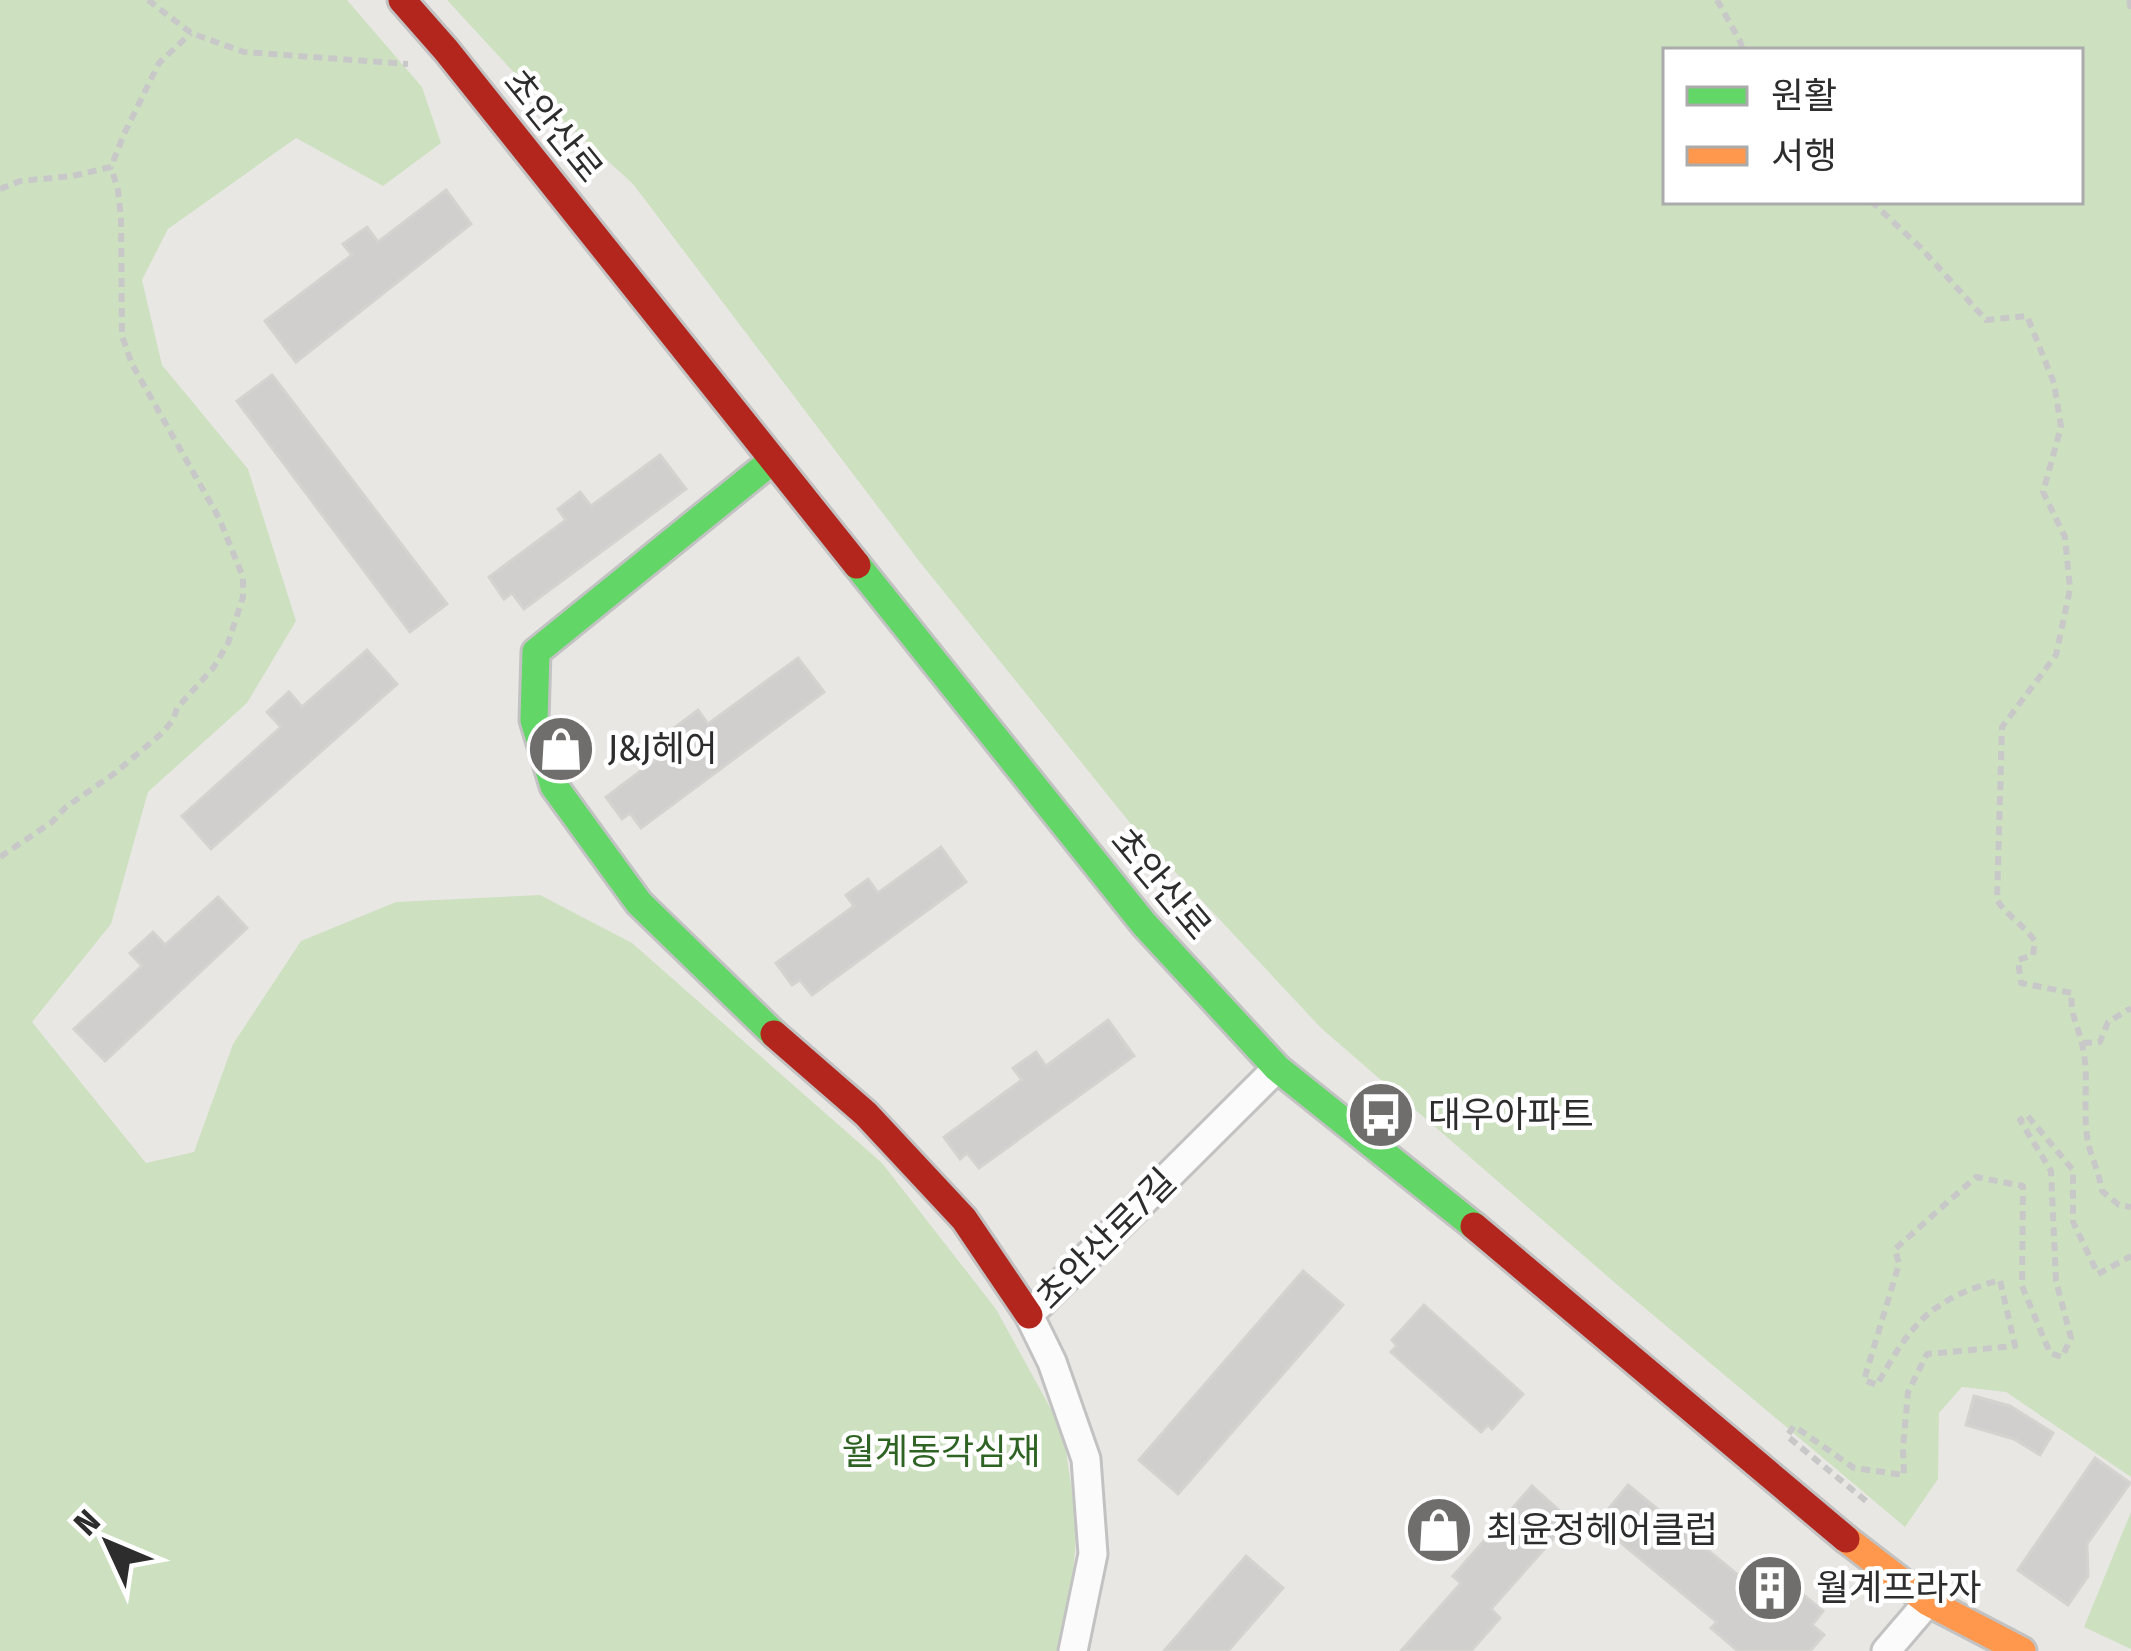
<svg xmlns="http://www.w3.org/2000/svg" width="2131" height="1651" viewBox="0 0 2131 1651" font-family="'Fira Sans Condensed','Noto Sans KR',sans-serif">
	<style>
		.green { fill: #cde1c1; fill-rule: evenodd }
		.building { fill: #d1cfcd; stroke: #d5d3d0; stroke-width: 3 }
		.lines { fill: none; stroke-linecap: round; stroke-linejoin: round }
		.street-casing { stroke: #c2c2c2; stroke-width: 33 }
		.fast-casing { stroke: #c2c2c2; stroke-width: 33 }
		.slow-casing { stroke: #c2c2c2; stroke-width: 33 }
		.jam-casing { stroke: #c2c2c2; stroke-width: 33 }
		.path { stroke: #c8c8c8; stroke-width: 6; stroke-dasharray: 9 6; stroke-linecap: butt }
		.street { stroke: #fcfbfb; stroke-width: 27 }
		.fast { stroke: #63d668; stroke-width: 27 }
		.slow { stroke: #ff974d; stroke-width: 27 }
		.jam { stroke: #b3261e; stroke-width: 27 }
		.labels { text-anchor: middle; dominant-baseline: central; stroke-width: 9; stroke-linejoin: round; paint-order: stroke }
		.street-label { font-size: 36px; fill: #2d2d2d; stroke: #fff }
		.poi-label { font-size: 36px; fill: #2d2d2d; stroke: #fff; text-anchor: start }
		.park-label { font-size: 36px; fill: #2f6324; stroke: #fff }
	</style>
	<rect width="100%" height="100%" fill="#e9e7e4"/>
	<g class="green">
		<path d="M 0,0 L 347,0 L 422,87 L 441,143 L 383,186 L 296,138 L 168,229 L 142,280 L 162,365 L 248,469 L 296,621 L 247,703 L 148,792 L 111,924 L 32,1022 L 146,1163 L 194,1152 L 233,1044 L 301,941 L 396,902 L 540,895 L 632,943 L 882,1163 L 996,1309 L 1063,1431 L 1077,1526 L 1071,1599 L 1060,1651 L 0,1651 Z"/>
		<path d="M 447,0 L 2131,0 L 2131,1477 L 2006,1392 L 1962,1387 L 1939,1413 L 1938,1479 L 1905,1527 L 1621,1288 L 1321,1028 L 1135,829 L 919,561 L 633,184 L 532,92 ZM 1666,51 L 2080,51 L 2080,201 L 1666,201 Z"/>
		<path d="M 2131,1512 L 2131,1649 L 2084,1627 Z"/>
	</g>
	<g class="building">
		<path d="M 446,190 L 471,224 L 296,362 L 265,321 L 352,255 L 343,244 L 367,227 L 378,242 Z"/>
		<path d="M 272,375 L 447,604 L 410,632 L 237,401 Z"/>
		<path d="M 660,455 L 686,489 L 524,609 L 512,593 L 504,599 L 489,577 L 566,520 L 558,509 L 580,492 L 591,506 Z"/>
		<path d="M 367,650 L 397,684 L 211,849 L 182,816 L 281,727 L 267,712 L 289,692 L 302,707 Z"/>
		<path d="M 798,658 L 824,692 L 641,828 L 630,813 L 622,819 L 606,797 L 682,740 L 674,728 L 698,710 L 708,724 Z"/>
		<path d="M 941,847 L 966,882 L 812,995 L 800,980 L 792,985 L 776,963 L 854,906 L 846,895 L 868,879 L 878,893 Z"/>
		<path d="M 218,897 L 247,928 L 105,1061 L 74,1029 L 142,966 L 130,953 L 153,932 L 165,945 Z"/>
		<path d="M 1108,1020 L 1134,1056 L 979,1168 L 967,1153 L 960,1159 L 944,1137 L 1022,1080 L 1013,1068 L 1036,1052 L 1046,1066 Z"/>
		<path d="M 1303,1271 L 1343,1305 L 1178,1494 L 1139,1460 Z"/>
		<path d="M 1424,1305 L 1523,1394 L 1492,1429 L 1488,1425 L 1481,1432 L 1391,1352 L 1397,1346 L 1392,1340 Z"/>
		<path d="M 1974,1396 L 2010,1406 L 2053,1433 L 2040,1455 L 2014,1439 L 1966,1425 Z"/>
		<path d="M 2095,1458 L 2130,1483 L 2087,1544 L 2088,1576 L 2068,1605 L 2018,1570 Z"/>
		<path d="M 1628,1485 L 1749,1584 L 1766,1564 L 1823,1611 L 1812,1625 L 1824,1635 L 1810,1651 L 1738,1651 L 1711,1628 L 1717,1622 L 1597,1523 Z"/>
		<path d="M 1532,1486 L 1570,1520 L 1491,1609 L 1500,1618 L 1471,1651 L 1401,1651 L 1461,1583 L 1453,1576 Z"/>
		<path d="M 1246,1556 L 1283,1588 L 1228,1651 L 1164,1651 Z"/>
	</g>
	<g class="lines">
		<defs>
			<g id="street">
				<path d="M 1073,1651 L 1093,1554 L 1086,1459 L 1052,1362 L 1029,1315 L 1277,1068"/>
				<path d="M 1886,1651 L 1928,1602"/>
			</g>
			<g id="fast">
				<path d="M 773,460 L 536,652 L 534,720 L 554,786 L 639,903 L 774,1034"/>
				<path d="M 857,565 L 1144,924 L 1277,1068 L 1474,1226"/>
			</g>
			<path id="slow" d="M 1846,1539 L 1928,1602 L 2022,1651"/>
			<g id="jam">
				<path d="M 402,0 L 446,50 L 857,565"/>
				<path d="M 774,1034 L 866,1114 L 964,1219 L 1029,1315"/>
				<path d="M 1474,1226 L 1846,1539"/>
			</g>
		</defs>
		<use href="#street" class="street-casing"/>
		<use href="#fast" class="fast-casing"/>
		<use href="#slow" class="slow-casing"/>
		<use href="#jam" class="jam-casing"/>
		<g class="path">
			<path d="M 148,0 L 191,33 L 244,52 L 408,64"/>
			<path d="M 1717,0 L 1740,41 L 1743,51"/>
			<path d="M 2129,0 L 2131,10"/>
			<path d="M 0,189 L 20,181 L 72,176 L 111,167 L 124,134 L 159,63 L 191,33"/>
			<path d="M 1871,201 L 1921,248 L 1986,320 L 2027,316 L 2054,383 L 2061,427 L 2043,492 L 2065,537 L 2070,589 L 2056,655 L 2002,727 L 1997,900 C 2007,916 2024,925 2035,941 L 2033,955 L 2018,960 L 2021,983 L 2072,993 C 2069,1014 2080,1029 2083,1049 C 2089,1078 2083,1106 2087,1136 C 2089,1154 2099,1170 2102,1191 L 2119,1205 L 2131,1207"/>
			<path d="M 0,857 L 52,822 L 66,807 L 115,773 L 162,733 L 173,720 L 177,708 L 214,667 L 228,643 L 243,597 L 243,577 L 219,518 L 132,364 L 122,336 L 121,218 L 118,190 L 111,167"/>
			<path d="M 2083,1043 L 2100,1042 L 2108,1022 L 2131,1008"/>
			<path d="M 1866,1501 L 1787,1436 L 1794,1426 L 1854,1468 L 1904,1475 L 1903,1448 L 1908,1392 L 1927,1354 L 2015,1346 L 2000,1280 C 1930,1299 1911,1324 1877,1385 L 1864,1380 L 1899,1264 L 1895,1249 L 1976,1177 L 2023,1186 L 2022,1286 L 2050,1353 L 2062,1357 L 2071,1338 L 2056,1281 L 2051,1171 L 2020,1120 L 2027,1115 L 2073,1170 L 2073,1222 L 2098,1274 L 2131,1256"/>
		</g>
		<use href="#street" class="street"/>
		<use href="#fast" class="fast"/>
		<use href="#slow" class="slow"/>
		<use href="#jam" class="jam"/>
	</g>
	<defs>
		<symbol id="shop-disc" viewBox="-11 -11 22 22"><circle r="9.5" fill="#6f6e6d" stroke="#fff"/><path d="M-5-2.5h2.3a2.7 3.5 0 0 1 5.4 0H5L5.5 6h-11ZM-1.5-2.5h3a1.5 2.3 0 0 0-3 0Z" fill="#fff"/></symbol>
		<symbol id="bus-disc" viewBox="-11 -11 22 22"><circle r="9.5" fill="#6f6e6d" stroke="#fff"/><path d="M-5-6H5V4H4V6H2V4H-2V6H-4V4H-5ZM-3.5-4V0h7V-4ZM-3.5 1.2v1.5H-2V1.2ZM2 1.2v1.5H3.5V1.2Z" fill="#fff"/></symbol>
		<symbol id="building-disc" viewBox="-11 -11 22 22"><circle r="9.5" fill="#6f6e6d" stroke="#fff"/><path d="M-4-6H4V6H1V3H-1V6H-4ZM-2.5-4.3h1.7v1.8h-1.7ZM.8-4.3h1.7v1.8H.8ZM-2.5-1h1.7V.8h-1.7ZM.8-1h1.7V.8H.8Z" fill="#fff"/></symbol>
	</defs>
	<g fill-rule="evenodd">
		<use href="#shop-disc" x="523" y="711" width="76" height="76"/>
		<use href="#bus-disc" x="1343" y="1077" width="76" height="76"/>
		<use href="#shop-disc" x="1401" y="1492" width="76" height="76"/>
		<use href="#building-disc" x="1732" y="1550" width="76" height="76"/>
	</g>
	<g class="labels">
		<g class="street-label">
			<text transform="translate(553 126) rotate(51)">초안산로</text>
			<text transform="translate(1161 884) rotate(50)">초안산로</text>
			<text transform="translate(1106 1239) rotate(-45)">초안산로7길</text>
		</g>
		<g class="poi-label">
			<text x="608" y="749">J&amp;J헤어</text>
			<text x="1428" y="1115">대우아파트</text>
			<text x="1486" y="1530">최윤정헤어클럽</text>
			<text x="1816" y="1588">월계프라자</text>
		</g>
		<g class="park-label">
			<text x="941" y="1452">월계동각심재</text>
		</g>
	</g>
	<rect x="1663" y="48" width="420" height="156" fill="#ffffff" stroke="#ababab" stroke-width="3"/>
	<rect x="1687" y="87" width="60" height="18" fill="#63d668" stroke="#ababab" stroke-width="3"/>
	<text x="1771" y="108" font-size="36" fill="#2d2d2d">원활</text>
	<rect x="1687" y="147" width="60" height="18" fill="#ff974d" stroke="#ababab" stroke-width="3"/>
	<text x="1771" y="168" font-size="36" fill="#2d2d2d">서행</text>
	<g transform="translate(108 1543) rotate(314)" stroke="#ffffff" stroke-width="9" paint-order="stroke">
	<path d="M0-9L21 45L0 30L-21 45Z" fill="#2d2d2d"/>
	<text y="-18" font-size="33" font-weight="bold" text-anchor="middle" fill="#2d2d2d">N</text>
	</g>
</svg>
